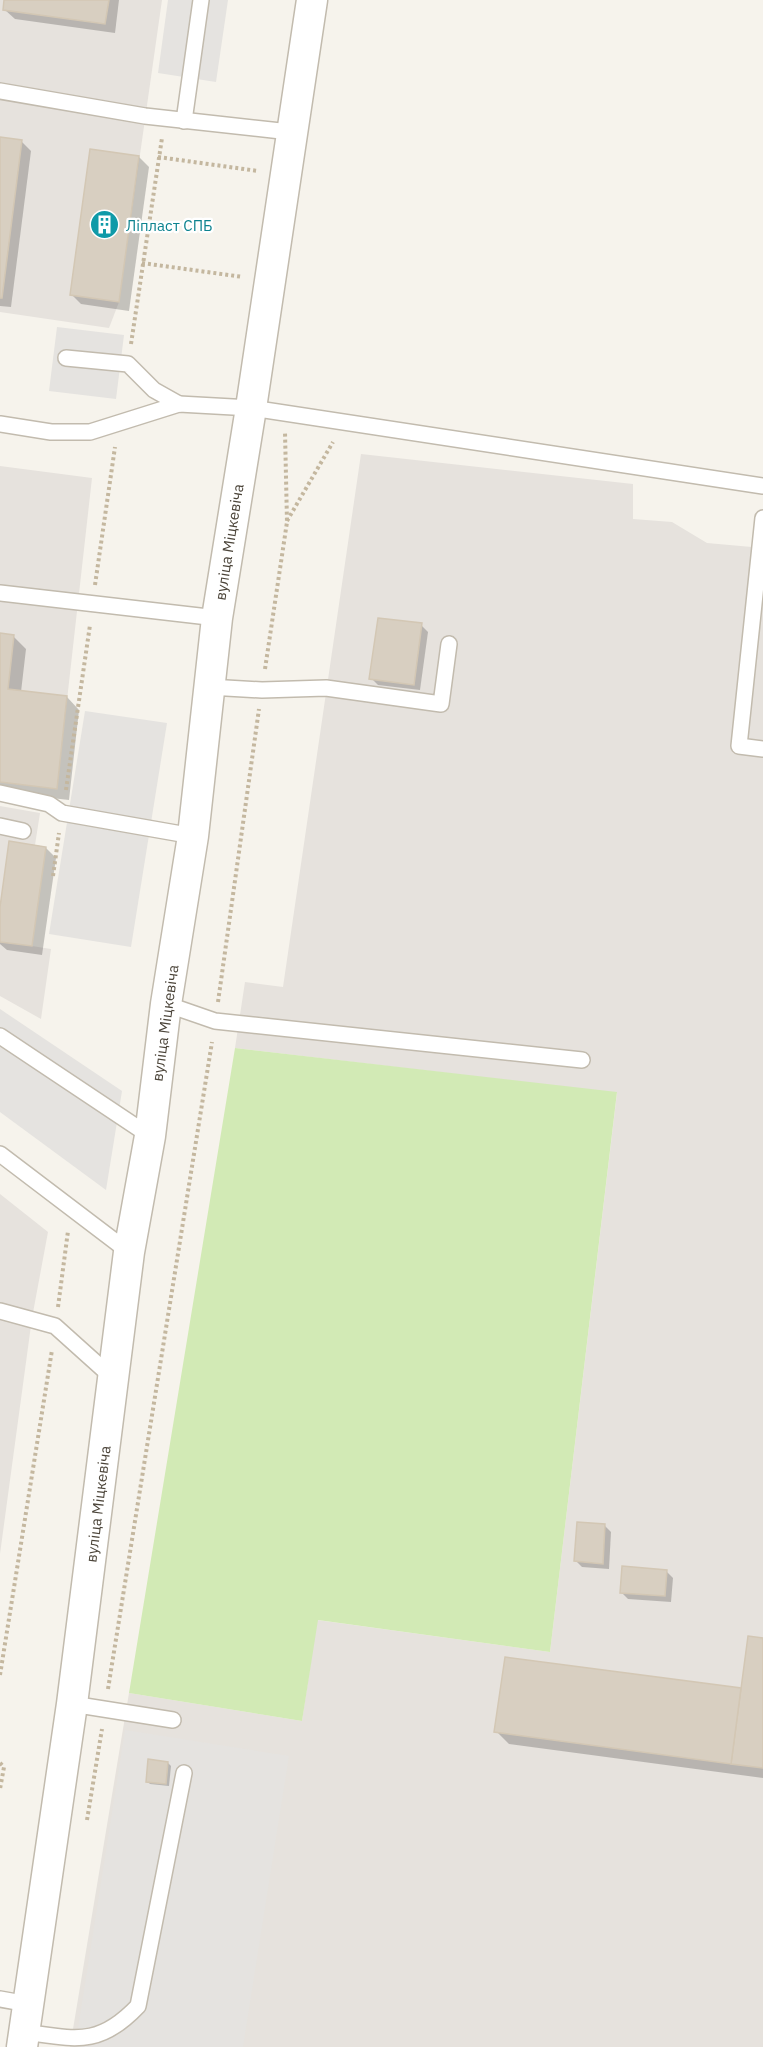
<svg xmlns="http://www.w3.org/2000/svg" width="763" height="2047" viewBox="0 0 763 2047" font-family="'IBM Plex Sans',sans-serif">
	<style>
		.industrial { fill: #e6e2dd }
		.green { fill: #d2eab5 }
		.parking { fill: #e5e3e0 }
		.shadow { fill: #0003 }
		.building { fill: #d8cfc1; stroke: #d3c7b4; stroke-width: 1.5 }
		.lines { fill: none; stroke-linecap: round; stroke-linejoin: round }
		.service-casing { stroke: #c2bbae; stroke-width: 18 }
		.minor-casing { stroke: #c2bbae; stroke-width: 33 }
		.path { stroke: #c4b79f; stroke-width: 4; stroke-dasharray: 3 3; stroke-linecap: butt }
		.service { stroke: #fff; stroke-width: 15 }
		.minor { stroke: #fff; stroke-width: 30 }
		.labels { text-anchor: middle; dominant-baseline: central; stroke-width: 4.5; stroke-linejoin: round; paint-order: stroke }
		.culture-label { font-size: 15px; fill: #0d838f; stroke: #fff; text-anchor: start }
		.street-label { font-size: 15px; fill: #4b4439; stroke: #fff }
	</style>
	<rect width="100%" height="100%" fill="#f6f3ec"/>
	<g class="industrial">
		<path d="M 0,0 L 162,0 L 119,302 L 109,328 L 0,312 Z"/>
		<path d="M 361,454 L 633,484 L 633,519 L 672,522 L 707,543 L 763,548 L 763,2047 L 70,2047 L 129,1693 L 302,1721 L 317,1620 L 550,1652 L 617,1093 L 235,1048 L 245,982 L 283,987 Z"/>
		<path d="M 0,466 L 92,478 L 57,789 L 0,782 Z"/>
		<path d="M 0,806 L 40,813 L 35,845 L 46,847 L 32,946 L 51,949 L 41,1019 L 0,996 Z"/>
		<path d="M 0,1194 L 48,1232 L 32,1318 L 0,1554 Z"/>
	</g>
	<path class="green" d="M 235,1048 L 617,1092 L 550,1652 L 318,1620 L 302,1721 L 129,1693 Z"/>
	<g class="parking">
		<path d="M 168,0 L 228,0 L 216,82 L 158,73 Z"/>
		<path d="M 57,327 L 124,335 L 116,399 L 49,391 Z"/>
		<path d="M 85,711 L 167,723 L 131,947 L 49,934 Z"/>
		<path d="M 0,1009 L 122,1091 L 106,1190 L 0,1112 Z"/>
		<path d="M 125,1730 L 289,1756 L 243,2047 L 75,2047 Z"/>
	</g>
	<g class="shadow">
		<path d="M 6,0 L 119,0 L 115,33 L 15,19 L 5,10 Z"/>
		<path d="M 0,138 L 21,141 L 31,151 L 11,307 L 0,306 Z"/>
		<path d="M 139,157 L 149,167 L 129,311 L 81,304 L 72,295 Z"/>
		<path d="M 421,625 L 428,632 L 420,690 L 378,685 L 371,678 Z"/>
		<path d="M 0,635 L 13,636 L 26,649 L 21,692 L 67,697 L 79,710 L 69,800 L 7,793 L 0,787 Z"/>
		<path d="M 46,848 L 56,858 L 42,955 L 7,950 L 0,944 L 0,918 Z"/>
		<path d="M 605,1526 L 611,1532 L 609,1569 L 582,1567 L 576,1561 Z"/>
		<path d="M 666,1571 L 673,1578 L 671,1602 L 628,1599 L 621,1592 Z"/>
		<path d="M 763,1640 L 763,1778 L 509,1744 L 496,1731 L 506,1659 L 742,1690 Z"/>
		<path d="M 168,1763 L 171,1766 L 169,1786 L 150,1784 L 147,1781 Z"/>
	</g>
	<g class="building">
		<path d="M 4,0 L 109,0 L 105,24 L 3,10 Z"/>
		<path d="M 0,137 L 22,140 L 2,298 L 0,298 Z"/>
		<path d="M 90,149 L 139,156 L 119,302 L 70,295 Z"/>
		<path d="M 378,618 L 422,623 L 414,685 L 369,679 Z"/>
		<path d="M 0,633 L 14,635 L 8,689 L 67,696 L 57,789 L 0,782 Z"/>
		<path d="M 9,841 L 46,847 L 32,946 L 0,942 L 0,907 Z"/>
		<path d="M 577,1522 L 605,1524 L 603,1564 L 574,1561 Z"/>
		<path d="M 622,1566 L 667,1570 L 665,1596 L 620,1593 Z"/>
		<path d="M 748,1636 L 763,1638 L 763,1768 L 731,1764 Z"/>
		<path d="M 505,1657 L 741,1688 L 731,1764 L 494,1732 Z"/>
		<path d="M 148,1759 L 168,1762 L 166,1784 L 146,1782 Z"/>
	</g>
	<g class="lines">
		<defs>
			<g id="service">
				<path d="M 0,91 L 145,116 L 290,132"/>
				<path d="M 184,121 L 201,0"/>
				<path d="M 66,358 L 128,364 L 154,390 L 179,404"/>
				<path d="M 0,424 L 51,432 L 90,432 L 179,404 L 251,408 L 763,486"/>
				<path d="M 763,518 L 739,746 L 763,749"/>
				<path d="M 0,593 L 217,618"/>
				<path d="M 209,687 L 262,690 L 326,688 L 441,704 L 449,644"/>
				<path d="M 0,793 L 49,804 L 62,813 L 193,836"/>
				<path d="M 0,826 L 23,831"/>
				<path d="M 166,1004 L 215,1021 L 582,1060"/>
				<path d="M 0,1036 L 150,1136"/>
				<path d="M 0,1154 L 129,1252"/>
				<path d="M 0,1311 L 55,1326 L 114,1379"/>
				<path d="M 72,1704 L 173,1720"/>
				<path d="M 0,1999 L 28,2004"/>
				<path d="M 24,2032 C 76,2039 99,2047 138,2006 L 184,1773"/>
			</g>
			<path id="minor" d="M 22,2047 L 72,1704 L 129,1252 L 150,1136 L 166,1004 L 193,836 L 217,618 L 251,408 L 312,0"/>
		</defs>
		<use href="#service" class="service-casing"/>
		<use href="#minor" class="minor-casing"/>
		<g class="path">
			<path d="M 158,157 L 258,171"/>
			<path d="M 142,263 L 243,277"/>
			<path d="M 131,344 L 162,138"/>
			<path d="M 287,521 L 333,442"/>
			<path d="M 95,585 L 115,447"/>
			<path d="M 265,669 L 287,522 L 285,432"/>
			<path d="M 66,790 L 90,625"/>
			<path d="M 53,876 L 59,833"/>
			<path d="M 218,1002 L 259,709"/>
			<path d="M 58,1307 L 68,1231"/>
			<path d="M 0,1675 L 52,1350"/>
			<path d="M 108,1689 L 212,1042"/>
			<path d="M 0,1763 L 4,1767 L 0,1789"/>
			<path d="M 87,1820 L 102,1729"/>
		</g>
		<use href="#service" class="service"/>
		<use href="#minor" class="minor"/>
	</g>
	<defs>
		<symbol id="building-disc" viewBox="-11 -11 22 22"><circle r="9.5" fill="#0f9aa8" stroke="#fff"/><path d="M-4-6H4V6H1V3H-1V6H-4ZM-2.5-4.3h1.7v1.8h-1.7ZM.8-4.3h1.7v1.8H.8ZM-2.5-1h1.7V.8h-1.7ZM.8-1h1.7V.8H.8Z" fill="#fff"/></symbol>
	</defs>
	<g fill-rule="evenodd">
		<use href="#building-disc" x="88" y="208" width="33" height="33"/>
	</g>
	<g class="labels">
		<g class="culture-label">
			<text x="126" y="225">Ліпласт СПБ</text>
		</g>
		<g class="street-label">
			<text transform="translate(229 542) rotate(-81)">вуліца Міцкевіча</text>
			<text transform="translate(165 1023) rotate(-82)">вуліца Міцкевіча</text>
			<text transform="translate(98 1504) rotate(-83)">вуліца Міцкевіча</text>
		</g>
	</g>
</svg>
